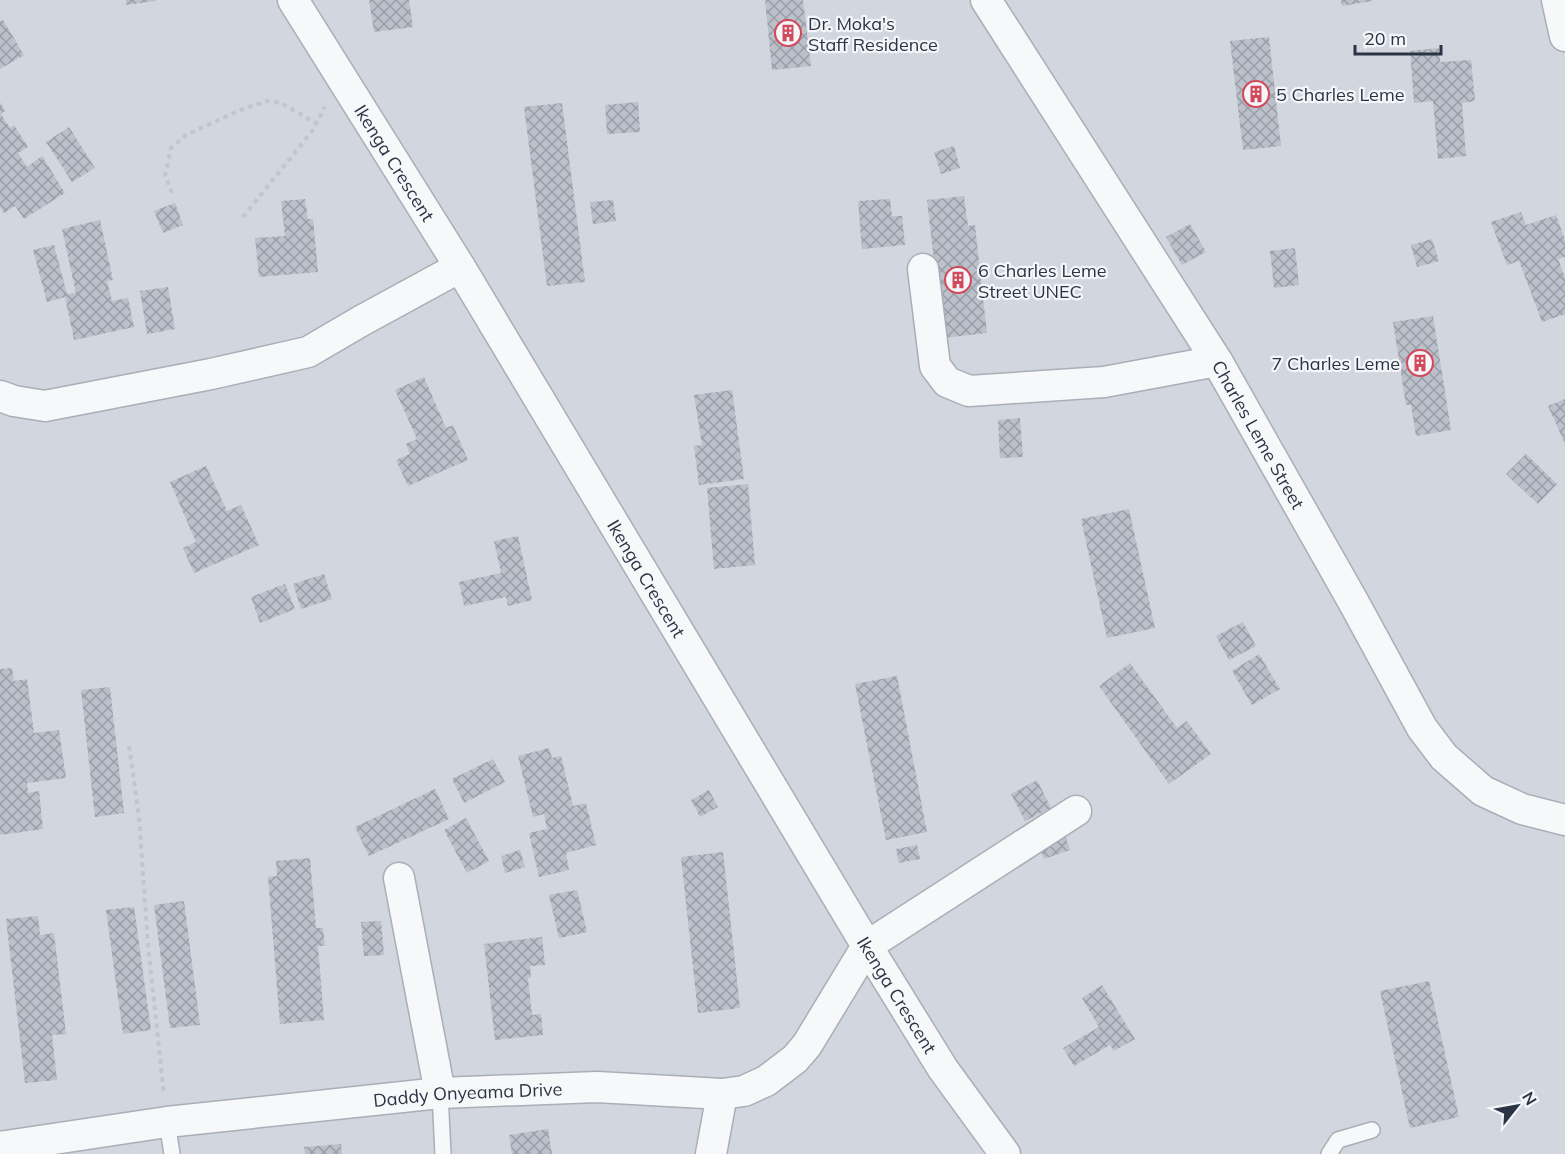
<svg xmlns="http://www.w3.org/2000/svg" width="1565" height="1154" viewBox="0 0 1565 1154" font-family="Mulish,sans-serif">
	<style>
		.built { fill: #d2d6de }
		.building { fill: url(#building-cross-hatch) }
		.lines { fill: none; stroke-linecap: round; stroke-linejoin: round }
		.service-casing { stroke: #a9aeb7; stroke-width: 18 }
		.minor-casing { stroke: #a9aeb7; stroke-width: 33 }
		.path { stroke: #c2c5cb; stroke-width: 4; stroke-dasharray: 4.5 4.5; stroke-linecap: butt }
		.service { stroke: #f7f8fa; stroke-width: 15 }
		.minor { stroke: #f7f8fa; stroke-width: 30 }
		.labels { text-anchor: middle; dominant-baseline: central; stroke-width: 4.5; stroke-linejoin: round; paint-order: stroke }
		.poi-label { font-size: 18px; fill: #2b3445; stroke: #f4f6f9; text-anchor: start }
		.street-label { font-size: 18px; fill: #2b3445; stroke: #f4f6f9 }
	</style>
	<defs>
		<pattern id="building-cross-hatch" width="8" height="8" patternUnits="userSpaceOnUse" patternTransform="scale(1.5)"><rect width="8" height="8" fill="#bbc0ca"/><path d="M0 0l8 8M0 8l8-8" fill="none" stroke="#989da6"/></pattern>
	</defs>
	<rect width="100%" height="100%" fill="#e4e7ec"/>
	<rect class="built" x="0" y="0" width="1565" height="1154"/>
	<g class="building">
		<path d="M 126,0 L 155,0 L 155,1 L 126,5 Z"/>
		<path d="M 369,0 L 409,0 L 413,27 L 374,32 Z"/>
		<path d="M 765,0 L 803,0 L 811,66 L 772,70 Z"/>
		<path d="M 1341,0 L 1372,0 L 1372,1 L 1342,6 Z"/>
		<path d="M 3,20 L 24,55 L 0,69 L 0,21 Z"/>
		<path d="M 1269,37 L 1281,146 L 1243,150 L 1230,41 Z"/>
		<path d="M 1439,48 L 1440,62 L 1471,60 L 1475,101 L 1462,103 L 1466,156 L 1438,159 L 1433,101 L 1414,103 L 1410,51 Z"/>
		<path d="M 0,102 L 5,111 L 1,114 L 10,128 L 14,125 L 28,147 L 18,153 L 27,167 L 42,156 L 65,193 L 24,219 L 15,206 L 4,213 L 0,207 Z"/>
		<path d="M 638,102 L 640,132 L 607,134 L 605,105 Z"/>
		<path d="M 562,103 L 585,282 L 547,286 L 524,107 Z"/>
		<path d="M 69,127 L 95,168 L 72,182 L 46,142 Z"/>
		<path d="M 954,146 L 960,168 L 941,174 L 934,152 Z"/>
		<path d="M 964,196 L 968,226 L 975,225 L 987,333 L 943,338 L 927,200 Z"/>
		<path d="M 305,199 L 308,219 L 313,219 L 318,272 L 259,277 L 255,238 L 285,236 L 281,201 Z"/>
		<path d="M 890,199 L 892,216 L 902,216 L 905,245 L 862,249 L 858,201 Z"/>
		<path d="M 613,200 L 616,221 L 593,224 L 590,202 Z"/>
		<path d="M 175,203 L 183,225 L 163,233 L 154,211 Z"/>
		<path d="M 1521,212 L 1526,225 L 1556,215 L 1565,240 L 1565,257 L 1558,259 L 1565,277 L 1565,314 L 1542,322 L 1519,261 L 1507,265 L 1491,222 Z"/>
		<path d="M 100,220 L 113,280 L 107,281 L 112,301 L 128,298 L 134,327 L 74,340 L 65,297 L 47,302 L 33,250 L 54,245 L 67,294 L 76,293 L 62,229 Z"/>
		<path d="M 1190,224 L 1206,252 L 1182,265 L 1166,237 Z"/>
		<path d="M 1432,239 L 1439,261 L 1417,267 L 1411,245 Z"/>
		<path d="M 1295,248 L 1299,285 L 1274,288 L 1270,251 Z"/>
		<path d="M 168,287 L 175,329 L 147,334 L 140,291 Z"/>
		<path d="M 1433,316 L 1451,430 L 1416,436 L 1411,405 L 1406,405 L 1393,322 Z"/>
		<path d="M 424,377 L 446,428 L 453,425 L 468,460 L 408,486 L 396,460 L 410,454 L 406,444 L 417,439 L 395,390 Z"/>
		<path d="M 732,390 L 744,479 L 699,485 L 694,446 L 702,445 L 694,395 Z"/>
		<path d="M 1565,399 L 1565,444 L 1548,406 Z"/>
		<path d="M 1020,418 L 1023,457 L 1000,458 L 998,420 Z"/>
		<path d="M 1526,454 L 1557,484 L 1538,504 L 1506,474 Z"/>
		<path d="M 206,466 L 227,511 L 241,505 L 259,545 L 194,573 L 183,548 L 196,542 L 170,482 Z"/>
		<path d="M 748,484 L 755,565 L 714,569 L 707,488 Z"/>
		<path d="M 1129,509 L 1155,628 L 1107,638 L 1081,519 Z"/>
		<path d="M 518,536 L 532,600 L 508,606 L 506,597 L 464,606 L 459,582 L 501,573 L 494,541 Z"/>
		<path d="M 324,574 L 332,599 L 301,609 L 293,584 Z"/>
		<path d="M 285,584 L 295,609 L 260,623 L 251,597 Z"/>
		<path d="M 1243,622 L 1256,646 L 1229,660 L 1216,636 Z"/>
		<path d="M 1259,654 L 1280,689 L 1252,705 L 1232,671 Z"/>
		<path d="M 1130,663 L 1177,728 L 1187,721 L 1211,754 L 1169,784 L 1099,686 Z"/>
		<path d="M 12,668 L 14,681 L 27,679 L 34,733 L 59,730 L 66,778 L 27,783 L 28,793 L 39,791 L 43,829 L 0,835 L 0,669 Z"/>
		<path d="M 897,676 L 927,832 L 886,840 L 855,684 Z"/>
		<path d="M 110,687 L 124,813 L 95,817 L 81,690 Z"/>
		<path d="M 549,748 L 552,758 L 561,756 L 573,806 L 586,803 L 596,845 L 566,853 L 569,870 L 539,877 L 529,833 L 547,829 L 544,814 L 533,817 L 518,756 Z"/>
		<path d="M 493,759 L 505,782 L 464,803 L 452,779 Z"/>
		<path d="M 1037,780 L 1051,808 L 1025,821 L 1011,794 Z"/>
		<path d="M 435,789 L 449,819 L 369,856 L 355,827 Z"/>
		<path d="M 709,790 L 718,807 L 700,817 L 691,800 Z"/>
		<path d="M 466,818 L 489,861 L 467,873 L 444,830 Z"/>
		<path d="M 1064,832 L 1070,850 L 1044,859 L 1038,841 Z"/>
		<path d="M 917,845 L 920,859 L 899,863 L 896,849 Z"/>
		<path d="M 520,850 L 525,867 L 505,873 L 501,856 Z"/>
		<path d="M 723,852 L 740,1008 L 698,1013 L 681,857 Z"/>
		<path d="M 310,858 L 316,928 L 323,928 L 325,946 L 318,946 L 324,1020 L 280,1024 L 268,877 L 277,876 L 276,861 Z"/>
		<path d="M 577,890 L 587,932 L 559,938 L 549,895 Z"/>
		<path d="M 184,901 L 200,1025 L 170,1028 L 154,905 Z"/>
		<path d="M 134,907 L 151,1030 L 123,1034 L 106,910 Z"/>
		<path d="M 38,916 L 40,935 L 54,933 L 66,1034 L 52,1035 L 57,1080 L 25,1083 L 6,919 Z"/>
		<path d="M 381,921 L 384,955 L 364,956 L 361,922 Z"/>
		<path d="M 542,937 L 545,965 L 530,966 L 531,977 L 528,978 L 532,1015 L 541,1014 L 543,1035 L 495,1040 L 484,944 Z"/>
		<path d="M 1429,981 L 1459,1117 L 1410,1128 L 1380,991 Z"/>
		<path d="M 1102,985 L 1135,1039 L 1114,1051 L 1110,1045 L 1074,1066 L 1063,1048 L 1099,1027 L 1082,998 Z"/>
		<path d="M 548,1129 L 552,1154 L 512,1154 L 509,1135 Z"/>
		<path d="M 341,1144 L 342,1154 L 305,1154 L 304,1147 Z"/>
	</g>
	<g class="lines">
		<defs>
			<g id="service">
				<path d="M 440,1093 L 443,1154"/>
				<path d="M 167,1122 L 172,1154"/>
				<path d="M 1329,1154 L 1338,1140 L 1372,1130"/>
			</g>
			<g id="minor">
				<path id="s1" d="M 293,0 L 460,267 L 867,946 L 943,1069 L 1005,1154"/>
				<path id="s2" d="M 986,0 L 1217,361 L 1354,603 L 1422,728 L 1444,757 L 1483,791 L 1522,809 L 1565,820"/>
				<path d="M 1557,0 L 1565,36"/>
				<path d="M 923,269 L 935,366 L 947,382 L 969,391 L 1104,382 L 1217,361"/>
				<path d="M 0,396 L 14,401 L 45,406 L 211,374 L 308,352 L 361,321 L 460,267"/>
				<path d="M 399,878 L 440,1093"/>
				<path id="s3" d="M 0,1147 L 167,1122 L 440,1093 L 597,1087 L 722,1094 L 744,1091 L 766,1081 L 795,1059 L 807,1045 L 867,946 L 1076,811"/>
				<path d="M 711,1154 L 722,1094"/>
			</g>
		</defs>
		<use href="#service" class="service-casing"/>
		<use href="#minor" class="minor-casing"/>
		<g class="path">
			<path d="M 172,193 L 165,175 L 171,148 L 186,135 L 238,111 L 267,101 L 281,103 L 316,123"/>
			<path d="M 243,217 L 313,130 L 325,107"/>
			<path d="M 129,746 L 139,817 L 148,945 L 164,1095"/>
		</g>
		<use href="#service" class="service"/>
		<use href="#minor" class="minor"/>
	</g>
	<defs>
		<symbol id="building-ring" viewBox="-11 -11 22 22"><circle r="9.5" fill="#f4f6f9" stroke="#d1495b" stroke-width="1.5"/><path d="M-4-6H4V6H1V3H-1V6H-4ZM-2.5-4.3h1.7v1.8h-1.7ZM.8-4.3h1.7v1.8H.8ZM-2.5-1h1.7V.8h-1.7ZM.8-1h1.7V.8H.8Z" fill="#d1495b"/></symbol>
	</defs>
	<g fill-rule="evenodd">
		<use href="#building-ring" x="773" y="18" width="30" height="30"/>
		<use href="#building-ring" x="1241" y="79" width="30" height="30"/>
		<use href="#building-ring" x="943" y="265" width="30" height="30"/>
		<use href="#building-ring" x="1405" y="348" width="30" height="30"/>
	</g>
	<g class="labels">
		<g class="poi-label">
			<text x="808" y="23">Dr. Moka's<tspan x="808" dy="21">Staff Residence</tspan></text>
			<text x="1276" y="94">5 Charles Leme</text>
			<text x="978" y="270">6 Charles Leme<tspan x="978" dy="21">Street UNEC</tspan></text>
			<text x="1400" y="363" text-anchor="end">7 Charles Leme</text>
		</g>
		<g class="street-label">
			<text stroke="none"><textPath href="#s1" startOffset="192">Ikenga Crescent</textPath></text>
			<text stroke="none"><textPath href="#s2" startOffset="513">Charles Leme Street</textPath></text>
			<text stroke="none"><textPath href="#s1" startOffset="678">Ikenga Crescent</textPath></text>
			<text stroke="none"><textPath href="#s1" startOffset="1164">Ikenga Crescent</textPath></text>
			<text stroke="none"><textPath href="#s3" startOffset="471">Daddy Onyeama Drive</textPath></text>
		</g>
	</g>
	<g transform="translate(1517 1106) rotate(59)" stroke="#f4f6f9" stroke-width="4.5" paint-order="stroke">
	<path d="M0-4.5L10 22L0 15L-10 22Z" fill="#2b3445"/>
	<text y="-9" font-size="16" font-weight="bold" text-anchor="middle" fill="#2b3445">N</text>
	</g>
	<path d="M1355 45v9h86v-9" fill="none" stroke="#2b3445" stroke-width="3"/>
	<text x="1364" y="45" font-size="18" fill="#2b3445" stroke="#f4f6f9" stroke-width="4.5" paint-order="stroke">20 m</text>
</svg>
